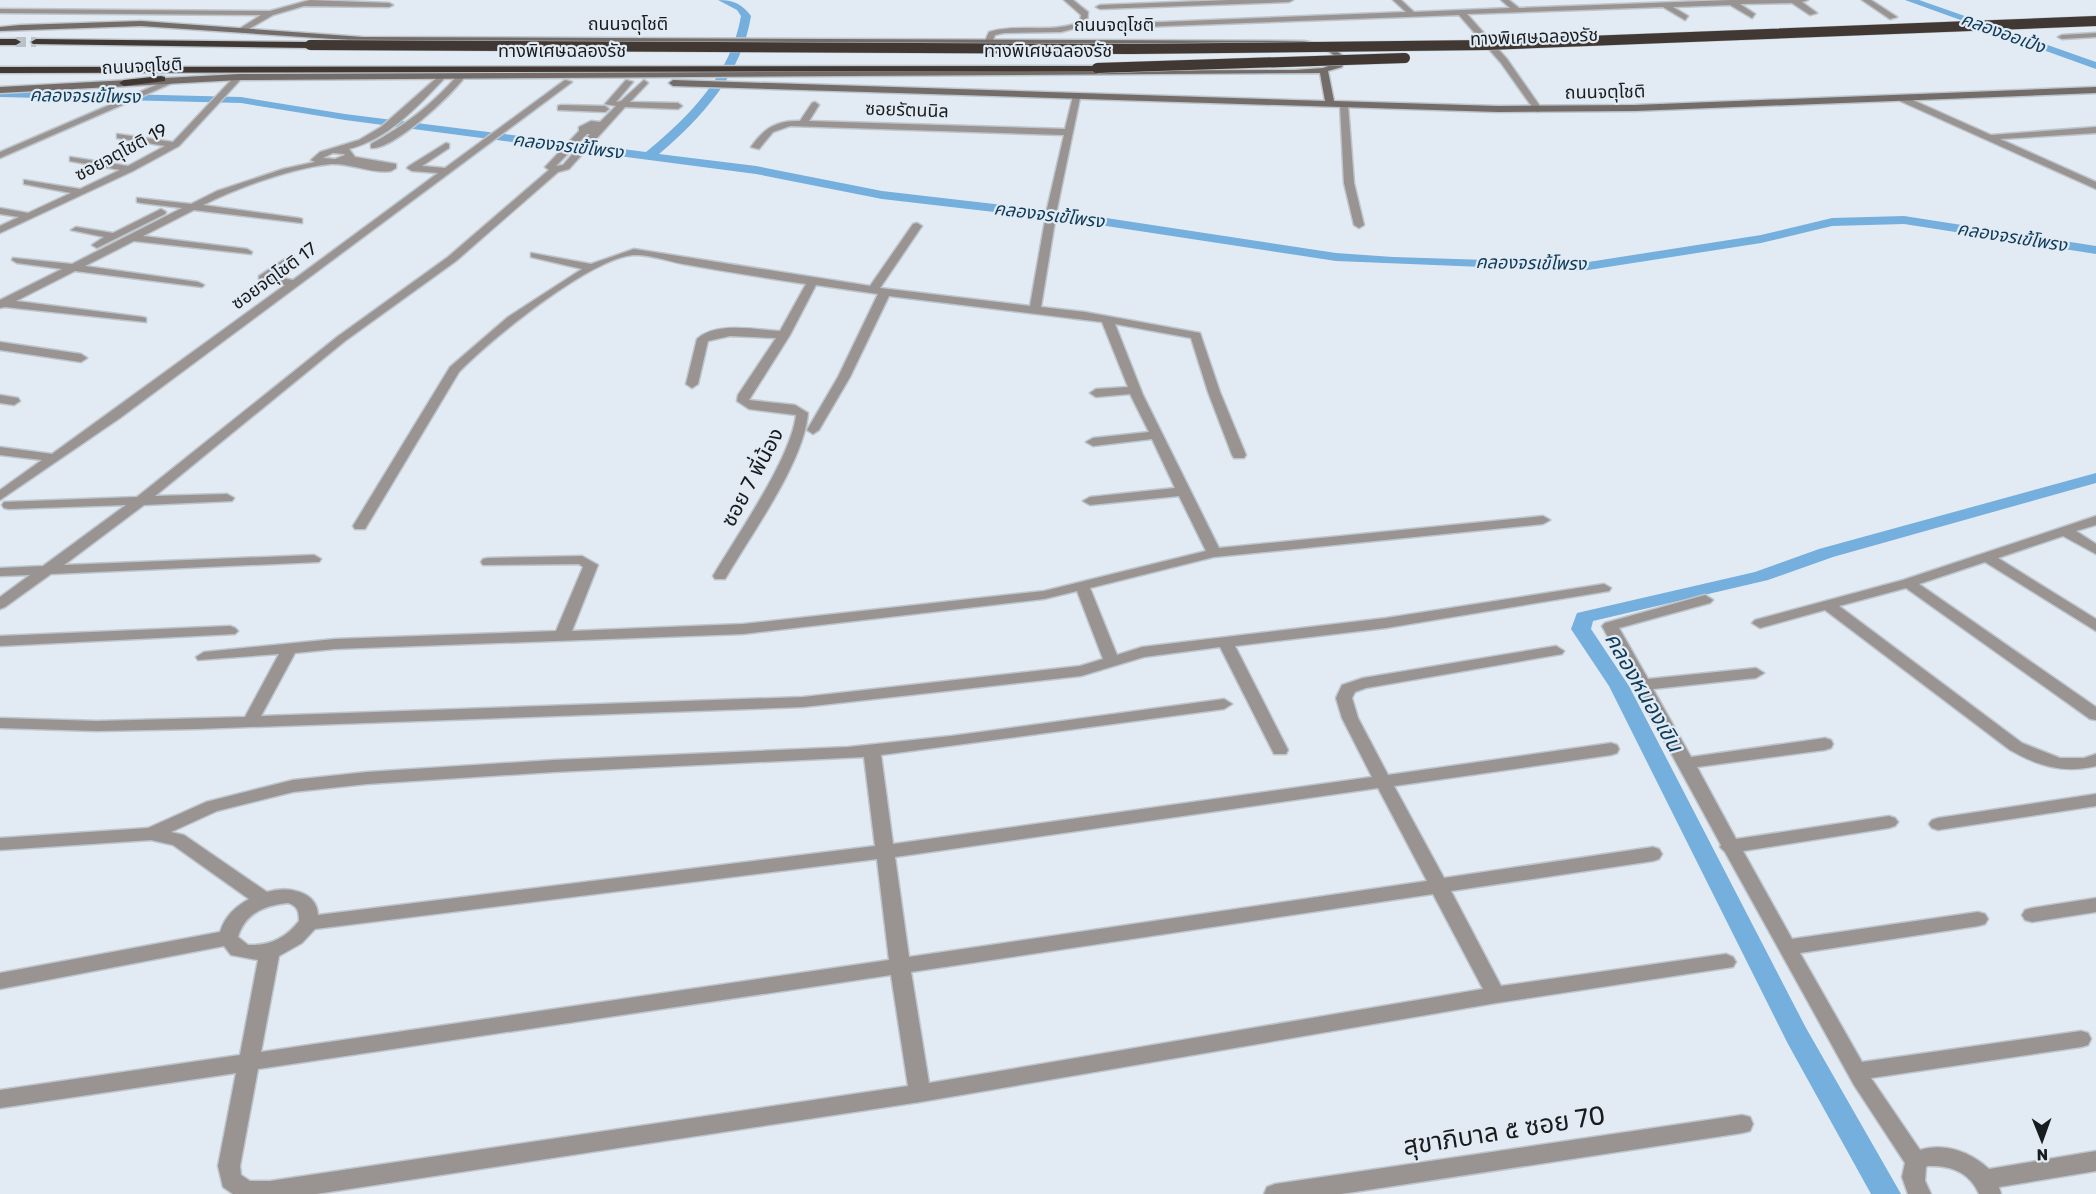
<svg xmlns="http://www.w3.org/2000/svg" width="2096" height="1194" viewBox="0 0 2096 1194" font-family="Rubik,'Noto Sans Thai',sans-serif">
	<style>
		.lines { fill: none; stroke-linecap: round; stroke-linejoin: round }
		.canal { fill: #75afdd; fill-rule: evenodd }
		.highway-tunnel { stroke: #bac2c9; stroke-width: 10; stroke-dasharray: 10 5; stroke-linecap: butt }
		.street-casing { stroke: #bec6cd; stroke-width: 3 }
		.secondary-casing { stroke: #bec6cd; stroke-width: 3 }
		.highway-casing { stroke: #bec6cd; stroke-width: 3 }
		.street { fill: #999492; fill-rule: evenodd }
		.secondary { fill: #736c68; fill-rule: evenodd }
		.highway { fill: #413833; fill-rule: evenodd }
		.highway-bridge-casing { stroke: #bec6cd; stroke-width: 11; stroke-linecap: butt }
		.highway-bridge { stroke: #413833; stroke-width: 10 }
		.labels { text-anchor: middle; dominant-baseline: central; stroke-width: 4.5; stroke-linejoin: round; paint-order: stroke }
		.far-street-label { font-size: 18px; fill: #191c1f; stroke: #e2ebf3 }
		.far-water-label { font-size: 18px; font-style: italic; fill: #0d3b5a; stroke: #e2ebf3 }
		.street-label { font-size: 21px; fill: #191c1f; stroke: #e2ebf3 }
		.water-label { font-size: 22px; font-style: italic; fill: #0d3b5a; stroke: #e2ebf3 }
		.near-street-label { font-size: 26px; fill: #191c1f; stroke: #e2ebf3 }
	</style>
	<rect width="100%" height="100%" fill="#e2ebf3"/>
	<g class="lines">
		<g class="canal">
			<path d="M 718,0 C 734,0 742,4 751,16 C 742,73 702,118 659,154 L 756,166 L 882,191 L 1080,214 L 1336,253 L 1393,257 L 1582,263 L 1761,235 L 1832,218 L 1904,216 L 2096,246 L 2096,254 L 1904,224 L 1832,226 L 1761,243 L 1582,271 L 1336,261 L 1080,222 L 882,199 L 756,174 L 345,120 L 241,103 L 0,97 L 0,91 L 241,97 L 345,114 L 646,152 C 690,116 731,74 741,16 L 737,10 Z"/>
			<path d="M 1905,0 L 1919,0 L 2096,62 L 2096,69 Z"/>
			<path d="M 2096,473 L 2096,483 L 1833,557 L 1768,580 L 1593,621 L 1591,629 L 1629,686 L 1806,1028 L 1901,1194 L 1871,1194 L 1788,1044 L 1609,686 L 1571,629 L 1577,613 L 1755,572 L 1819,549 Z"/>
		</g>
		<path class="highway-tunnel" d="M 16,42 L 36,42"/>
		<defs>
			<g id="street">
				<path d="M 310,0 L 389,3 L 393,5 L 389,7 L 304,6 L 273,15 L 242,33 L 239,29 L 261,15 L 0,13 L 0,9 L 270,11 Z"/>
				<path d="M 1064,0 L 1073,0 L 1088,12 L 1087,25 L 1061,32 L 1004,33 L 995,35 L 992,43 L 985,41 L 989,32 C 1019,23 1051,34 1080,22 L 1081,15 Z"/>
				<path d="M 1229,0 L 1293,0 L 1289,2 L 1100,9 L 1096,7 L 1100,5 Z"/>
				<path d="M 1393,0 L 1401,0 L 1414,12 L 1510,8 L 1501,0 L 1509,0 L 1519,8 L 1730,0 L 1808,0 L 1802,2 L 1817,13 L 1810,15 L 1792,3 L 1740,4 L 1755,14 L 1752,18 L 1730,5 L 1673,7 L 1688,16 L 1685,20 L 1663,7 L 1467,14 L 1507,59 L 1542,109 L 1538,112 L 1535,111 L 1501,63 L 1459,15 L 1114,28 L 1110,26 L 1114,24 L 1406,12 Z"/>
				<path d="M 1862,0 L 1871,0 L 1897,17 L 1890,19 Z"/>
				<path d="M 2096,33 L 2096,37 L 2062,39 L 2058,37 L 2062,35 Z"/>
				<path d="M 236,75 L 243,77 L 179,146 L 133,171 L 0,233 L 0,226 L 19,217 L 0,214 L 0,208 L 28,213 L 71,193 L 24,184 L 24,180 L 80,189 L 120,170 L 70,161 L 70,157 L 128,166 L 165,146 L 117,138 L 117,134 L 173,142 Z"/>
				<path d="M 440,75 L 444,78 L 443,80 C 416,108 388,139 349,149 L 355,157 L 396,164 L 396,168 L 391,171 C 372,174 351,163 331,164 C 292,168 239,187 203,205 L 298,218 L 302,219 L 302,223 L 194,210 L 143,236 L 247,249 L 252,252 L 251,254 L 134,241 L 85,266 L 198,282 L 204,285 L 202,287 L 75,271 L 16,301 L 142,317 L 146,318 L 146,322 L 5,307 L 0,308 L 0,300 L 62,269 L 17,263 L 12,260 L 13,258 L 72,264 L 182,208 L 141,203 L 137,202 L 137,198 L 191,204 L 217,191 L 283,169 L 315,162 L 311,160 L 320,152 L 359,140 L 381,127 ZM 333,153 L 344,154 L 345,155 L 335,159 L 323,158 Z"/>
				<path d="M 457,76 L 464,78 C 450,96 394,150 371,148 L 371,144 C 404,126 432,105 457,76 Z"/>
				<path d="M 170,79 L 177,81 L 0,158 L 0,152 Z"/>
				<path d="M 565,80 L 572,82 L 120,418 L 0,500 L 0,490 L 42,460 L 0,455 L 0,447 L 52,454 L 285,285 L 259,280 L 259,276 L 285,259 L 289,260 L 289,264 L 272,276 L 293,280 L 438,173 L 412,171 L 407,168 L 409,166 L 446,143 L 449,144 L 449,148 L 422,166 L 445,168 Z"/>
				<path d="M 626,80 L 633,82 L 616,102 L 621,101 L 644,80 L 648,83 L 630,102 L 678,103 L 682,106 L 678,109 L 625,107 L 569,169 L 558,172 L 456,261 L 345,341 L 155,496 L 227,494 L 234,498 L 232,501 L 144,505 L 64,565 L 314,555 L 321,559 L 319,562 L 51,574 L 5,607 L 0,609 L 0,597 L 30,575 L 0,576 L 0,568 L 43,566 L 126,505 L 9,509 L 4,508 L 2,505 L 4,502 L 137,497 L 337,337 L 448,257 L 549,170 L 545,167 L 547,165 L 579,131 L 579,127 L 591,121 L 600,122 L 616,106 L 605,104 ZM 587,134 L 590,134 L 563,165 L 556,166 Z"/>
				<path d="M 1073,96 L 1080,98 L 1057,209 L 1041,307 L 1085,312 L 1200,333 L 1220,392 L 1246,455 L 1244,458 L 1234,458 L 1232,455 L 1208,392 L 1191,338 L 1115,324 L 1143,395 L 1219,548 L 1543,516 L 1550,520 L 1543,524 L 1214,557 L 1090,588 L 1117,655 L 1142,647 L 1386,618 L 1604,584 L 1611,588 L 1609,591 L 1386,628 L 1235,646 L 1288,750 L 1286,754 L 1274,754 L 1272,750 L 1220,647 L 1144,657 L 1081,676 L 803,707 L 197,729 L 97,731 L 0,728 L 0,718 L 97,721 L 245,717 L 279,654 L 198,660 L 196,657 L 204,652 L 335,639 L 556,631 L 583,567 L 579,564 L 483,565 L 481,562 L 483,559 L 488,558 L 582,556 L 598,565 L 572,631 L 743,624 L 1044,591 L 1206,551 L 1179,496 L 1090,505 L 1083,501 L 1090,497 L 1175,488 L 1152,439 L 1093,446 L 1086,442 L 1093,438 L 1149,432 L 1130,394 L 1096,397 L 1090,393 L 1096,389 L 1128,387 L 1102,322 L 889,296 L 850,377 L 819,430 L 813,434 L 807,430 L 838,377 L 878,294 L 816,285 L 790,335 L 749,400 L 795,405 L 808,413 C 804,462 752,533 727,576 L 725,579 L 715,579 L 713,576 C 737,535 791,459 796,415 L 749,409 L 737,401 L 738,395 L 776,338 L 730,336 L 708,341 L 698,384 L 692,388 L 686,384 L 697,339 C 716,321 757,330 780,331 L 806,284 C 765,278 724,271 683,264 C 668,261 649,254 633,255 C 589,259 490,340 459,372 L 365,529 L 355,529 L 353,526 L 450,367 L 508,317 L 582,269 L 531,257 L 531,253 L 591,264 L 634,249 L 870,286 L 913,224 L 917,223 L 922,226 L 880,288 L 1030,306 L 1047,209 L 1064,135 L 790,126 L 773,132 L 759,149 L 751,147 C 764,128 777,120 800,121 L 812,103 L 815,102 L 819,105 L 809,121 L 1065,129 ZM 1077,591 L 1103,659 L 1080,666 L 803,697 L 261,716 L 295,653 L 335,649 L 743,634 L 1044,599 Z"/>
				<path d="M 1900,97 L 1906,97 L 1991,135 L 2096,127 L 2096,133 L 2000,139 L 2096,182 L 2096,189 L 1900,101 Z"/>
				<path d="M 1344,102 L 1348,105 L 1354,183 L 1364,225 L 1359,228 L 1354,225 L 1344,183 L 1340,105 Z"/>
				<path d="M 561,105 L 605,106 L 609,109 L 605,112 L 558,110 L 558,106 Z"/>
				<path d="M 161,209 L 166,212 L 165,214 L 97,248 L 92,245 L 104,237 L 71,230 L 76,227 L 113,233 Z"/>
				<path d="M 0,342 L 81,354 L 87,358 L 81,362 L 0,350 Z"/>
				<path d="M 0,395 L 18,398 L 20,401 L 14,405 L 0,403 Z"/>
				<path d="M 2096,516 L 2096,525 L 2076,531 L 2096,544 L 2096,554 L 2063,536 L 1998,558 L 2096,619 L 2096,631 L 1985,562 L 1919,584 L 2096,707 L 2096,720 L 2090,719 L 1906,588 L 1839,606 L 2022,743 L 2060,758 L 2084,758 L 2096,754 L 2096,766 C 2064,774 2038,766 2010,750 L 1825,610 L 1760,628 L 1752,623 L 1755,620 L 1903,580 Z"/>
				<path d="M 1705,595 L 1713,600 L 1710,603 L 1619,628 L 1648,679 L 1756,668 L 1764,673 L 1756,678 L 1653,689 L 1691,757 L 1825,738 L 1831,740 L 1833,744 L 1831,748 L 1825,750 L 1697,767 L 1736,839 L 1889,816 L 1895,818 L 1898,822 L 1895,826 L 1889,828 L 1743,851 L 1792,939 L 1978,912 L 1985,914 L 1988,919 L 1985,924 L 1978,926 L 1800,953 L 1862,1062 L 2081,1031 L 2088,1033 L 2091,1039 L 2088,1045 L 2081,1047 L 1871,1078 L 1920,1150 C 1944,1142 1971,1152 1989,1169 L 2096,1151 L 2096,1171 L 1999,1187 L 2001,1194 L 1979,1194 C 1970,1172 1950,1165 1928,1166 L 1926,1167 L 1925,1181 L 1931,1194 L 1908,1194 L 1902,1177 L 1905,1163 L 1854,1085 L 1725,852 L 1720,847 L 1721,845 L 1602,626 L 1605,623 Z"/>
				<path d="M 230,626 L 235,628 L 238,631 L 235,634 L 0,646 L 0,636 Z"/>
				<path d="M 1556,646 L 1564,651 L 1562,654 L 1366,688 L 1355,692 L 1352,698 L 1358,718 L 1388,775 L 1611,743 L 1617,745 L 1619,749 L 1617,753 L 1611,755 L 1394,786 L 1444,878 L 1653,847 L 1659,849 L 1662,854 L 1659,859 L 1653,861 L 1451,891 L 1501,986 L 1726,954 L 1733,957 L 1736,962 L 1733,967 L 1496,1003 L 920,1102 L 316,1194 L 233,1194 L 223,1187 L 218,1166 L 236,1073 L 0,1108 L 0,1090 L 240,1055 L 258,960 L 231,955 L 224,946 L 0,989 L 0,973 L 220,932 C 225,916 235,907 249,899 L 173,845 L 151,840 L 0,850 L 0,838 L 148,828 L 206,802 L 293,780 L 367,772 L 554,760 L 848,747 L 951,736 L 1224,699 L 1232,704 L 1224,709 L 881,755 L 893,844 L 1372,777 L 1342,718 L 1336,698 L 1342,685 L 1363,678 ZM 864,757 L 875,846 L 318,915 C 317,890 286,886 267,892 L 184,835 L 171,832 L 217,811 L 293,792 L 367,784 L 554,772 ZM 1378,788 L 1427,881 L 909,957 L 895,857 ZM 877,859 L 889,960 L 261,1052 L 279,956 L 302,943 L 315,929 ZM 1433,894 L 1483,989 L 929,1083 L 911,972 ZM 288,903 C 298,906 299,912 299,921 C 286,938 270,946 248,945 L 238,937 C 245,913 265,905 288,903 ZM 891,975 L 908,1086 L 270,1181 L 250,1181 L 241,1175 L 240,1166 L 258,1069 Z"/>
				<path d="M 2096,794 L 2096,806 L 1938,830 L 1932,828 L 1929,824 L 1932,820 L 1938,818 Z"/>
				<path d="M 2096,898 L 2096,912 L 2032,922 L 2025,920 L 2022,915 L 2025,910 L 2032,908 Z"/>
				<path d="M 1742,1115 L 1750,1117 L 1753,1124 L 1750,1131 L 1742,1133 L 1341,1194 L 1264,1194 L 1267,1187 L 1275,1184 Z"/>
			</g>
			<path id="secondary" d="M 141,21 L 363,37 L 1304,41 L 1330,46 L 1346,58 L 1342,67 L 1328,71 L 1334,101 L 1498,106 L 1635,105 L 2096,87 L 2096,93 L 1635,111 L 1498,112 L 673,86 L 669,83 L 673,80 L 1325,101 L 1320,73 L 239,80 L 0,93 L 0,87 L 239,74 L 1295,70 L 1323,68 L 1336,63 L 1338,58 L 1325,49 L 1298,45 L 363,41 L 141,26 L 0,31 L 0,27 L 20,25 Z"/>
			<g id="highway">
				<path d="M 0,39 L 16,39 L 21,42 L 16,45 L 0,45 Z"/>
				<path d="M 36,39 L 310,42 L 315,45 L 310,48 L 33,44 L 31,42 Z"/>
				<path d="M 1100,66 L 1100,70 L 1097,71 L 0,73 L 0,67 Z"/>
				<path d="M 161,76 L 165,77 L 165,81 L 124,86 L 119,83 L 124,80 Z"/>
			</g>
		</defs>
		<use href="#street" class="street-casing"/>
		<use href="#secondary" class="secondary-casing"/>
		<use href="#highway" class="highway-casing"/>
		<use href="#street" class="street"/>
		<use href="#secondary" class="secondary"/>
		<use href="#highway" class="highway"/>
		<defs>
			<g id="highway-bridge">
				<path d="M 310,45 L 1131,49 L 1487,45 L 2096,21"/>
				<path d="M 1097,68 L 1405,58"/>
			</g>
		</defs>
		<use href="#highway-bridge" class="highway-bridge-casing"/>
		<use href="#highway-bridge" class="highway-bridge"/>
	</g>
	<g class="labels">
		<g class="far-street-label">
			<text x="628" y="24">ถนนจตุโชติ</text>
			<text x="1114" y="25">ถนนจตุโชติ</text>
			<text transform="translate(1534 37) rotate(-2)">ทางพิเศษฉลองรัช</text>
			<text x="562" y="51">ทางพิเศษฉลองรัช</text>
			<text x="1048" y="51">ทางพิเศษฉลองรัช</text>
			<text transform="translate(142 66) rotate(-3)">ถนนจตุโชติ</text>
			<text transform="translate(1605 92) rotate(-1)">ถนนจตุโชติ</text>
			<text transform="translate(907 110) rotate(2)">ซอยรัตนนิล</text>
			<text transform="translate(121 152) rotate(-28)">ซอยจตุโชติ 19</text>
			<text transform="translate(274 276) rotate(-36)">ซอยจตุโชติ 17</text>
		</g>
		<g class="far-water-label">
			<text transform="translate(2003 33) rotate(20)">คลองออเป้ง</text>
			<text transform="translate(85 96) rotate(1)">คลองจรเข้โพรง</text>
			<text transform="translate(568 146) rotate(7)">คลองจรเข้โพรง</text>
			<text transform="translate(1049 215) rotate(7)">คลองจรเข้โพรง</text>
			<text transform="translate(2012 237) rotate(9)">คลองจรเข้โพรง</text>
			<text transform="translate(1531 263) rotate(1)">คลองจรเข้โพรง</text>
		</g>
		<g class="street-label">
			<text transform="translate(752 477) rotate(-62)">ซอย 7 พี่น้อง</text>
		</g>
		<g class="water-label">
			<text transform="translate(1644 692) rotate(60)">คลองหนองเขิน</text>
		</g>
		<g class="near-street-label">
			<text transform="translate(1504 1131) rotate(-9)">สุขาภิบาล ๕ ซอย 70</text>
		</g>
	</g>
	<g transform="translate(2042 1140) rotate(179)" stroke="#e2ebf3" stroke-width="4.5" paint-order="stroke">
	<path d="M0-4.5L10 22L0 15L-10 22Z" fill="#191c1f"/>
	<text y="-9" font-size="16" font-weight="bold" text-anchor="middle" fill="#191c1f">N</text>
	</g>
</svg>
